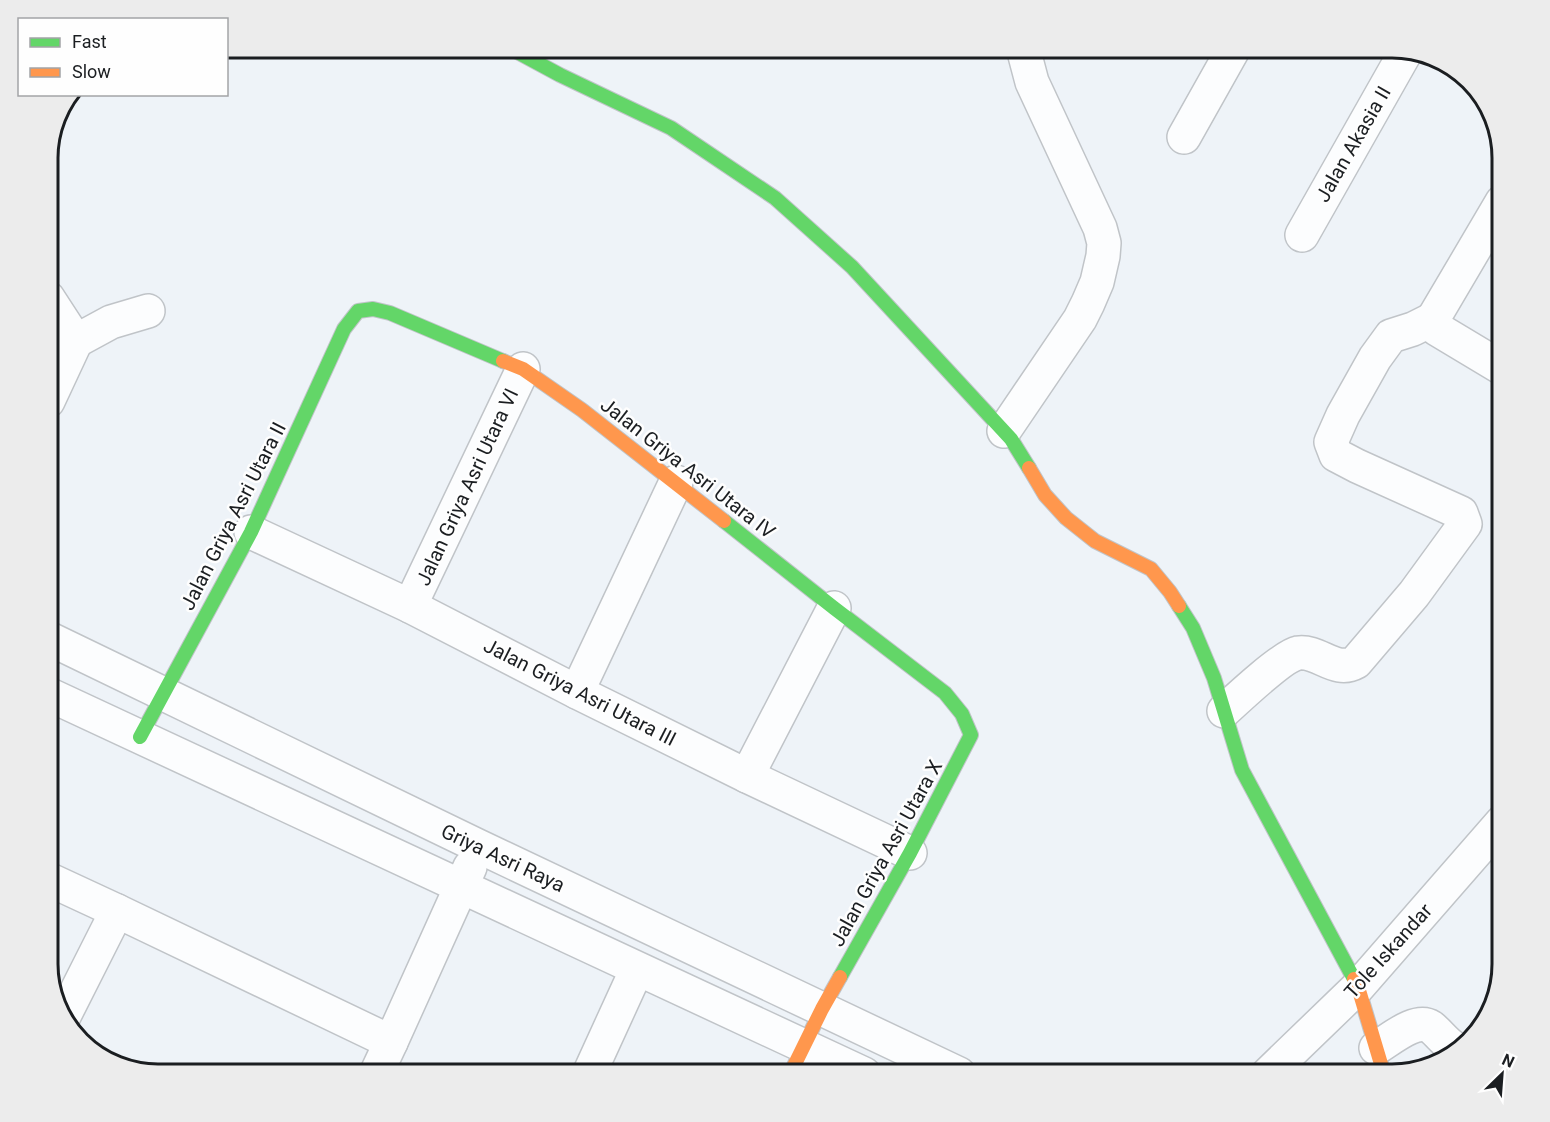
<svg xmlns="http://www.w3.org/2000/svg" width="1550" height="1122" viewBox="0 0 1550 1122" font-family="Roboto,sans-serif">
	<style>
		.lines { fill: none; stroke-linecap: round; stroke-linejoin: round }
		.street-casing { stroke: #c0c4c8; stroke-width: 36 }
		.fast-casing { stroke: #c0c4c8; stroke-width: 16 }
		.slow-casing { stroke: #c0c4c8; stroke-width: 16 }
		.street { stroke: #fcfdfe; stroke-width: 33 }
		.fast { stroke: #63d668; stroke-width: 14 }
		.slow { stroke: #ff974d; stroke-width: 14 }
		.labels { text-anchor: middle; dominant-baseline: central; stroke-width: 5; stroke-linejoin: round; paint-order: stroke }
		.street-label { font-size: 20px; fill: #1b1e21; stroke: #fefefe }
		.rim { fill: none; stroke: #1b1e21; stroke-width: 3 }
	</style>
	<rect width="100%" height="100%" fill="#eef3f8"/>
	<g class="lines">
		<defs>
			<g id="street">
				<path d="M 1184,137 L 1234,48"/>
				<path d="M 1502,202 L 1433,319 L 1433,326 L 1437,329 L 1502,368"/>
				<path d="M 1302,235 L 1405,53"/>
				<path d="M 76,341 L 111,322 L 148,311"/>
				<path d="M 48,401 L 76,341 L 48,298"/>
				<path d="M 1004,431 L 1080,319 L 1088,303 L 1097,282 L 1103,256 L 1104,243 L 1100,228 L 1032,82 L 1023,48"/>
				<path d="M 251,532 L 410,606 L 577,692 L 747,776 L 910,853"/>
				<path d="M 410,606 L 523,369"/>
				<path d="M 48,638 L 478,846 L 959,1074"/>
				<path d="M 577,692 L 676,482"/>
				<path d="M 48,694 L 864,1074"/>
				<path d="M 1224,711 C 1237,699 1283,656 1298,653 C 1319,650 1335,674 1356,662 L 1414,594 L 1465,524 L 1461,513 L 1357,466 L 1336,455 L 1331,442 L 1343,415 L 1375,358 L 1391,336 L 1413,329 L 1433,319"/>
				<path d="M 747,776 L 834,608"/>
				<path d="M 48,879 L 117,911 L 391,1042 L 470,867"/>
				<path d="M 63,1018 L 117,911"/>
				<path d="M 1376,1048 C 1390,1040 1416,1017 1431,1027 C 1440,1034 1446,1044 1456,1049"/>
				<path d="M 376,1074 L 391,1042"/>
				<path d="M 589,1074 L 637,969"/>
				<path d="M 1268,1074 L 1358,987 L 1502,822"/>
			</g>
			<g id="fast">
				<path d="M 510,48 L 560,75 L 671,128 L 775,198 L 852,267 L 1011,439 L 1029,468"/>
				<path d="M 724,521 L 834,608 L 945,693 L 962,714 L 971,735 L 910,853 L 840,977"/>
				<path d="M 1179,606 L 1193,628 L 1214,678 L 1242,770 L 1354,979"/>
				<path d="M 140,737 L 251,532 L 344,329 L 358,311 L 373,309 L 390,313 L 503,361"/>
			</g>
			<g id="slow">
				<path d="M 503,361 L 523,369 L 582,410 L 724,521"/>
				<path d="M 1029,468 L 1045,495 L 1066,518 L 1095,541 L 1151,569 L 1170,592 L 1179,606"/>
				<path d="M 1354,979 L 1358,987 L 1384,1074"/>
				<path d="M 790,1074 L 822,1009 L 840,977"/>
			</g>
		</defs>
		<use href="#street" class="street-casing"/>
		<use href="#fast" class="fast-casing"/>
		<use href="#slow" class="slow-casing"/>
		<use href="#street" class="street"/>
		<use href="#fast" class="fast"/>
		<use href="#slow" class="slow"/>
	</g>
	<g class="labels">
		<g class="street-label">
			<text transform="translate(1353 144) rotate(-60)">Jalan Akasia II</text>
			<text transform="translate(688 468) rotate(38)">Jalan Griya Asri Utara IV</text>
			<text transform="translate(467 487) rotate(-65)">Jalan Griya Asri Utara VI</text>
			<text transform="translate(233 516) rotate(-63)">Jalan Griya Asri Utara II</text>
			<text transform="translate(580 692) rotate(27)">Jalan Griya Asri Utara III</text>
			<text transform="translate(886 853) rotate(-61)">Jalan Griya Asri Utara X</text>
			<text transform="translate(503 858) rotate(25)">Griya Asri Raya</text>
			<text transform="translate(1388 951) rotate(-48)">Tole Iskandar</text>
		</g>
	</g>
	<path d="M0 0H1550V1122H0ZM158 58H1392A100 100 0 0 1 1492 158V964A100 100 0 0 1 1392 1064H158A100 100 0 0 1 58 964V158A100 100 0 0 1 158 58Z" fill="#ececec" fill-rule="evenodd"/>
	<path class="rim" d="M158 58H1392A100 100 0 0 1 1492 158V964A100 100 0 0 1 1392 1064H158A100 100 0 0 1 58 964V158A100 100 0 0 1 158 58Z"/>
	<rect x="18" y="18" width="210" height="78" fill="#fefefe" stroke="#a3a4a6" stroke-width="1.5"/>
	<rect x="30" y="38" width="30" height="9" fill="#63d668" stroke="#a3a4a6" stroke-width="1.5"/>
	<text x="72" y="48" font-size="18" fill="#1b1e21">Fast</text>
	<rect x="30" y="68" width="30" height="9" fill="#ff974d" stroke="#a3a4a6" stroke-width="1.5"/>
	<text x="72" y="78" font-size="18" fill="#1b1e21">Slow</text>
	<g transform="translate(1502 1074) rotate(25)" stroke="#fefefe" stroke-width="4.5" paint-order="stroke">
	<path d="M0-4.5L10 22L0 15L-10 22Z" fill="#1b1e21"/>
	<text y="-9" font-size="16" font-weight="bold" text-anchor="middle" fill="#1b1e21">N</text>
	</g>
</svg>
